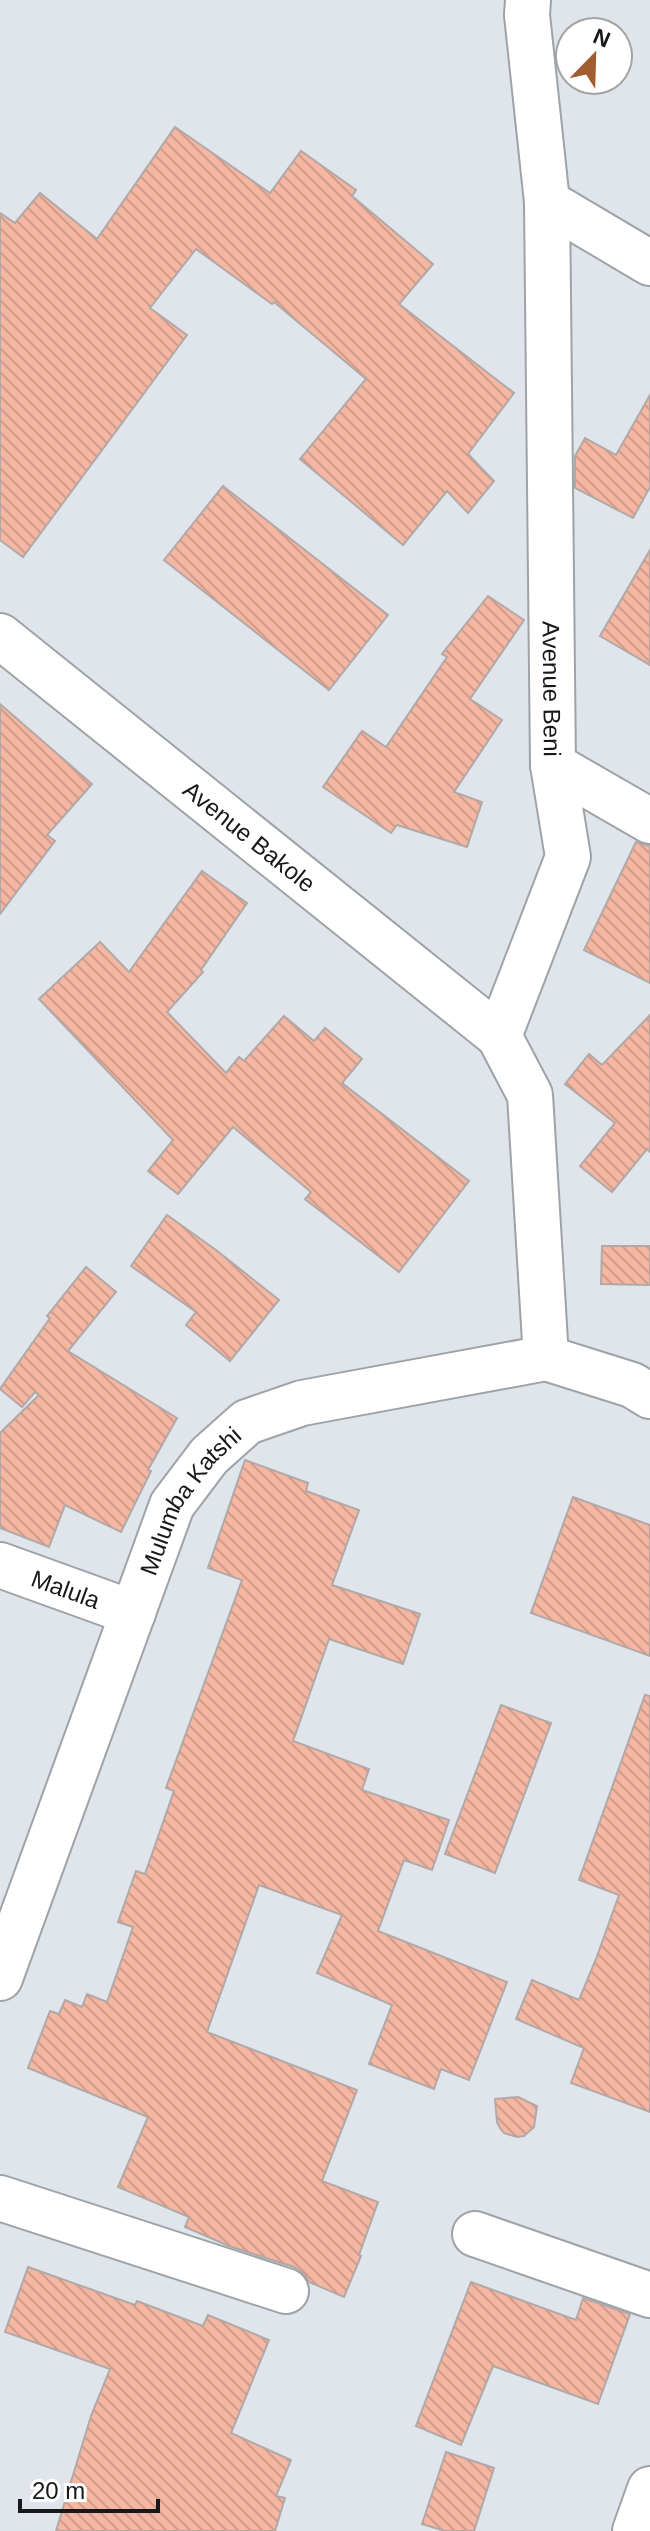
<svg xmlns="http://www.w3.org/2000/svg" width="650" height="2531" viewBox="0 0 650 2531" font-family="Arial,sans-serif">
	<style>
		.building { fill: url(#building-back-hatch); stroke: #b0a9a7; stroke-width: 2 }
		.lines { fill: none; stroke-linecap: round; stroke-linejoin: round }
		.minor-casing { stroke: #9ea3a8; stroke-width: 48 }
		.minor { stroke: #fff; stroke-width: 44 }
		.labels { text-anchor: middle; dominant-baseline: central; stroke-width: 6; stroke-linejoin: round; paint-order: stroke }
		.street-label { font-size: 24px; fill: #161819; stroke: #fff }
	</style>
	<defs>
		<pattern id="building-back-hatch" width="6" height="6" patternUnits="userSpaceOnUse" patternTransform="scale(2)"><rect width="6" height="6" fill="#f5b6a2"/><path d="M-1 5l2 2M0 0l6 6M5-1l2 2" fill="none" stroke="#d19c8b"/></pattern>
	</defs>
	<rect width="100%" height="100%" fill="#e0e5eb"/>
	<g class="building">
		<path d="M 175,127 L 270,193 L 301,151 L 356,190 L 352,196 L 433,264 L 399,304 L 514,393 L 468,454 L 494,481 L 468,513 L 447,491 L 403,545 L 300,459 L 366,379 L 274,302 L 272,304 L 196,249 L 150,308 L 187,335 L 23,557 L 0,540 L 0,213 L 15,223 L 40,193 L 97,239 Z"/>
		<path d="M 650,395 L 650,487 L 633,518 L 575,488 L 575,456 L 585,438 L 616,455 Z"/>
		<path d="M 223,486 L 388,615 L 329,690 L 164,560 Z"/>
		<path d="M 650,550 L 650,665 L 600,636 Z"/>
		<path d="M 488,596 L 524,620 L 470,699 L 502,720 L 454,792 L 482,802 L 467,847 L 397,825 L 391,833 L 323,787 L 362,731 L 386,747 L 447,657 L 442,654 Z"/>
		<path d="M 0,704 L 92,784 L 47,835 L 55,841 L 0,914 Z"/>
		<path d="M 636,842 L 650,846 L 650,983 L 584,950 Z"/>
		<path d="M 202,871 L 247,903 L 201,970 L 203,972 L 167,1012 L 226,1073 L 239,1057 L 244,1061 L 284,1016 L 314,1041 L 325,1028 L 362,1059 L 342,1083 L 469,1181 L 399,1272 L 305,1199 L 311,1192 L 233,1127 L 178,1194 L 148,1171 L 173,1140 L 39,999 L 100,942 L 129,972 Z"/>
		<path d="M 650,1015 L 650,1152 L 647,1149 L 612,1192 L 580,1166 L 615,1123 L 565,1084 L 589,1054 L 602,1065 Z"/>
		<path d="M 167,1215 L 216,1250 L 279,1300 L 230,1361 L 186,1325 L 196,1312 L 131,1266 Z"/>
		<path d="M 602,1246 L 650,1246 L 650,1285 L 601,1284 Z"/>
		<path d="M 86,1267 L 116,1292 L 68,1351 L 177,1418 L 148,1470 L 151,1471 L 121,1532 L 65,1505 L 49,1547 L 0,1528 L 0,1433 L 39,1395 L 35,1392 L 22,1407 L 0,1389 L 50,1318 L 47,1316 Z"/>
		<path d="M 245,1460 L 308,1483 L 306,1491 L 359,1510 L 332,1585 L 420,1614 L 403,1664 L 329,1639 L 293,1741 L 369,1769 L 362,1790 L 449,1820 L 432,1870 L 404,1860 L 378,1931 L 507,1982 L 469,2080 L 441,2069 L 434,2089 L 369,2064 L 392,2005 L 317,1973 L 342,1915 L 259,1885 L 207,2032 L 357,2090 L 322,2181 L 378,2202 L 359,2255 L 361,2256 L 344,2297 L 309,2282 L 304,2274 L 294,2267 L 229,2246 L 185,2227 L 189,2217 L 118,2187 L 148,2117 L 28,2068 L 50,2011 L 59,2014 L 65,2000 L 82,2007 L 87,1994 L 107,2002 L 133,1927 L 118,1922 L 136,1871 L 145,1874 L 174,1791 L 166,1788 L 242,1580 L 208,1568 Z"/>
		<path d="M 573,1497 L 650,1525 L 650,1656 L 531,1613 Z"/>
		<path d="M 645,1695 L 650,1696 L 650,2112 L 571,2083 L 584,2048 L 516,2019 L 532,1980 L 579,2000 L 596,1959 L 619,1895 L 579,1880 Z"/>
		<path d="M 501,1705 L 551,1723 L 495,1873 L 445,1854 Z"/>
		<path d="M 518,2097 L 537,2106 L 534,2127 L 524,2136 L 517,2137 L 504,2133 L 500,2128 L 497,2122 L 495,2099 Z"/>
		<path d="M 28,2267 L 135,2305 L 137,2301 L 203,2326 L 208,2315 L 269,2340 L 231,2433 L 291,2460 L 276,2496 L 285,2498 L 275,2531 L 56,2531 L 91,2416 L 110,2369 L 5,2332 Z"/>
		<path d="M 471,2282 L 576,2320 L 583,2298 L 630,2314 L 598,2404 L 493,2366 L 461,2445 L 416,2426 Z"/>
		<path d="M 446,2452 L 494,2468 L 474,2531 L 445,2531 L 422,2524 Z"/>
	</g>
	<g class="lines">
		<defs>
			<g id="minor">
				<path id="s1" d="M 528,0 L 527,15 L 547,202 L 553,765 L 568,857 L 499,1036 L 530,1095 L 546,1358"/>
				<path d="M 547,202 L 650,263"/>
				<path id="s2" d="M 0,636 L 499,1036"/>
				<path d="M 553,765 L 650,821"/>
				<path id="s3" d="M 0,1565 L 133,1613"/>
				<path id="s4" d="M 0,1978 L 172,1505 L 209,1456 L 247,1422 L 302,1403 L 546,1358 L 632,1385 L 650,1396"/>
				<path d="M 0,2198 L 286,2291"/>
				<path d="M 475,2234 L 650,2295"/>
				<path d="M 635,2531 L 650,2489"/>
			</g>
		</defs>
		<use href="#minor" class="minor-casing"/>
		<use href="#minor" class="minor"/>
	</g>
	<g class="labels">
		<g class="street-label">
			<text stroke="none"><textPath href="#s1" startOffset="690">Avenue Beni</textPath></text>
			<text stroke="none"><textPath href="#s2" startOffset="320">Avenue Bakole</textPath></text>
			<text stroke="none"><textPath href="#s4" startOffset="516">Mulumba Katshi</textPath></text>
			<text stroke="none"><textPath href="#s3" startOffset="70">Malula</textPath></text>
		</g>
	</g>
	<g transform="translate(594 56) rotate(23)"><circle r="38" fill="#ffffff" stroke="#a2a3a3" stroke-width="2"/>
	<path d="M0-6L14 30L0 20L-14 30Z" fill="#a15c30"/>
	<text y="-12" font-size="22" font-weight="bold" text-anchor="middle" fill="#161819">N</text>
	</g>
	<path d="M20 2499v12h138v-12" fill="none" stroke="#161819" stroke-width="4"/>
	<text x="32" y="2499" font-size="24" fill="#161819" stroke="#ffffff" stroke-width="6" paint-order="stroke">20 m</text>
</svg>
